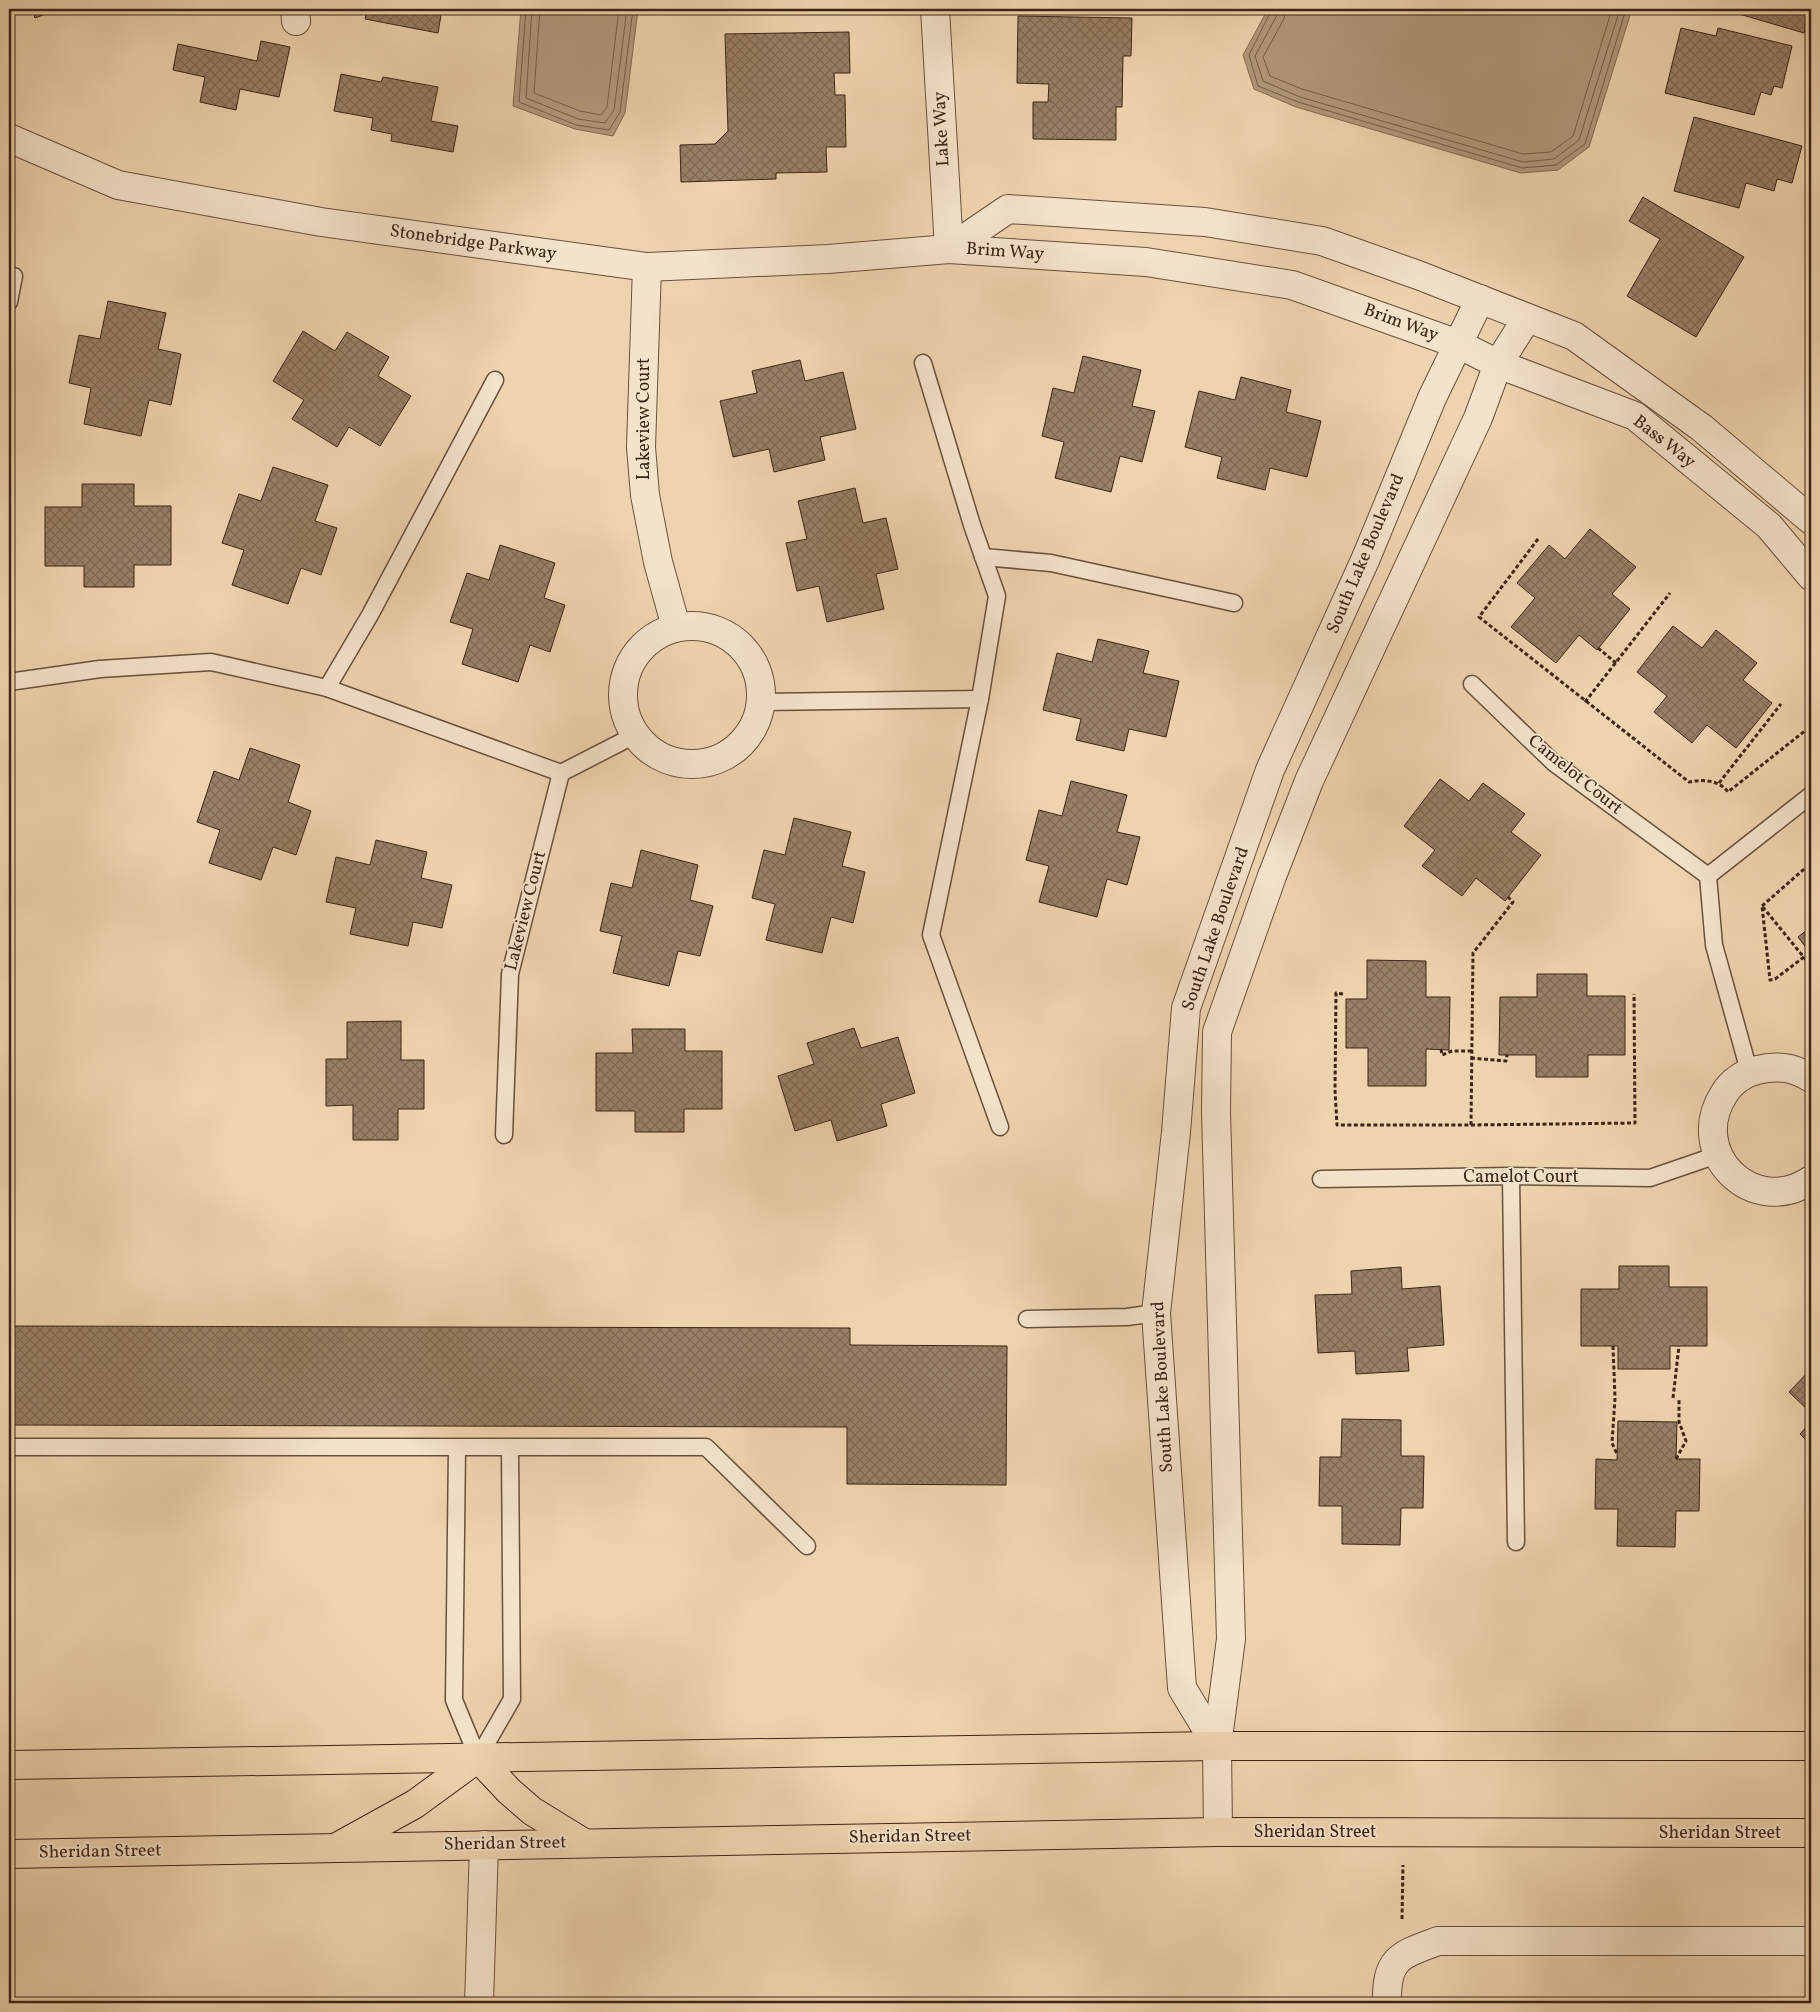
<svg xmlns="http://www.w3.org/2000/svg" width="1820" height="2012" viewBox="0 0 1820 2012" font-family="Vollkorn,serif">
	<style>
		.water { fill: #b1987b; stroke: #826a53 }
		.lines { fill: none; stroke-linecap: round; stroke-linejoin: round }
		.shore { stroke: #765e4a; stroke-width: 1 }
		.building { fill: url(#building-cross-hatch); stroke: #3c2418 }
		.lane-casing { stroke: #68503e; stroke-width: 19 }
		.street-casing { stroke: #68503e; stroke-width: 30 }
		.primary-casing { stroke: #3c2418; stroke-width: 30 }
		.path { stroke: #3c2418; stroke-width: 3; stroke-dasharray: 4 2.5; stroke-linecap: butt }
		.lane { stroke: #f4e3ca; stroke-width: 16 }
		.street { stroke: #f4e3ca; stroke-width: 28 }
		.primary { stroke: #eed4ae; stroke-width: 28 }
		.labels { text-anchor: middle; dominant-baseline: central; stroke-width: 4; stroke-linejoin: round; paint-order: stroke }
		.street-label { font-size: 18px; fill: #3c2418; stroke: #f4e3ca }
	</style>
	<defs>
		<pattern id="building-cross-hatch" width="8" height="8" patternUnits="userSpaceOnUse" patternTransform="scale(1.25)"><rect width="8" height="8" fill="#998066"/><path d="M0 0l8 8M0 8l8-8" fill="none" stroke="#7e6953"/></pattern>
	</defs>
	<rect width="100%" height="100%" fill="#eed4ae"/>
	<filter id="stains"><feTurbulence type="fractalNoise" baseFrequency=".004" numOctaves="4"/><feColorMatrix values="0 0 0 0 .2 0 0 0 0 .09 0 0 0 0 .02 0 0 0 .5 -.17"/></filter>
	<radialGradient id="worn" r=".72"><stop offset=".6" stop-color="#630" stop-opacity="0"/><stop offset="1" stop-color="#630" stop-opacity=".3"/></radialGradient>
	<g class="water">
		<path d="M 521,9 L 638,9 L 625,113 L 613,136 L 575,129 L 513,106 Z"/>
		<path d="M 1268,9 L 1632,9 L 1589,147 L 1558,170 L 1521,173 L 1296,107 L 1254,89 L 1243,55 Z"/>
	</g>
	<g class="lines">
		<g class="shore">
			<path d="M 526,9 L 519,102 L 576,125 L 609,130 L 620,112 L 633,9"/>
			<path d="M 532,9 L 526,98 L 578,119 L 605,123 L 614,110 L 627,9"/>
			<path d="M 540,9 L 534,93 L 580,111 L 601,115 L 607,107 L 619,9"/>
			<path d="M 1272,9 L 1249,55 L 1258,86 L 1298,102 L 1522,168 L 1556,165 L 1585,144 L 1626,9"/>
			<path d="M 1278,9 L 1277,15 L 1255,56 L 1263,81 L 1300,97 L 1523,162 L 1554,159 L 1579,140 L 1620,9"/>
			<path d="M 1286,9 L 1284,19 L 1263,57 L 1270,76 L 1302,89 L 1523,154 L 1551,152 L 1573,136 L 1612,9"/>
		</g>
	</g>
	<g class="building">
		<path d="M 32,9 L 59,9 L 35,18 Z"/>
		<path d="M 367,9 L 442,9 L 438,33 L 365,19 Z"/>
		<path d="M 1722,9 L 1810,9 L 1804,33 Z"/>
		<path d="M 1018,16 L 1132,18 L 1131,56 L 1123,56 L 1122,107 L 1116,107 L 1116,140 L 1033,139 L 1033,102 L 1048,102 L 1049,84 L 1017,83 Z"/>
		<path d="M 1681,28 L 1716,36 L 1718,28 L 1792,46 L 1782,88 L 1774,86 L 1771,95 L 1761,92 L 1754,115 L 1665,93 Z"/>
		<path d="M 849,32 L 850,73 L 834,73 L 835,95 L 845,95 L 846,147 L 826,147 L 827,172 L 776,173 L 776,179 L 681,182 L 680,145 L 715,144 L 728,131 L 725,34 Z"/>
		<path d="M 261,41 L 290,47 L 279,97 L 240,89 L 236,110 L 200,102 L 205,77 L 173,70 L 178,44 L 257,61 Z"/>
		<path d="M 341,74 L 381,82 L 383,77 L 438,87 L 431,121 L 458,126 L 453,152 L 391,141 L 392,134 L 371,130 L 373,118 L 334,111 Z"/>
		<path d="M 1694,117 L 1802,146 L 1792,183 L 1777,179 L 1774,191 L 1746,183 L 1739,208 L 1674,191 Z"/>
		<path d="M 1643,197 L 1744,257 L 1696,337 L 1627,296 L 1660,239 L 1629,221 Z"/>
		<path d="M 108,301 L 166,313 L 158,349 L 181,354 L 171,405 L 149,400 L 141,436 L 84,424 L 91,388 L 69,383 L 79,335 L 100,339 Z"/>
		<path d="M 303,331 L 335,351 L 347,332 L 389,357 L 378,376 L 411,396 L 380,446 L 349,427 L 337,447 L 292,419 L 304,400 L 273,381 Z"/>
		<path d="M 1083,356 L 1141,370 L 1132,406 L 1155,411 L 1142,462 L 1120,456 L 1111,492 L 1055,478 L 1064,442 L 1042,436 L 1053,388 L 1074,393 Z"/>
		<path d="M 800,360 L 805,381 L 843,372 L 856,429 L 820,437 L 825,460 L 774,472 L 769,449 L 733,457 L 720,401 L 757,393 L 752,371 Z"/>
		<path d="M 1241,377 L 1291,390 L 1286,412 L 1321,421 L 1307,477 L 1270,468 L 1265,490 L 1217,478 L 1222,457 L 1185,447 L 1199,391 L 1235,400 Z"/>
		<path d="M 273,467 L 328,485 L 315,521 L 337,528 L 321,575 L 301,568 L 288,604 L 232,585 L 244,550 L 222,543 L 239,494 L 261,501 Z"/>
		<path d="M 82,484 L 134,484 L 134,506 L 171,506 L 171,565 L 134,565 L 134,587 L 84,587 L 84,566 L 45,566 L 45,507 L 82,507 Z"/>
		<path d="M 855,488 L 863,523 L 886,518 L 898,569 L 876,574 L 884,609 L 827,622 L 819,586 L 797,591 L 786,543 L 807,539 L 798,501 Z"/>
		<path d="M 1590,529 L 1636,567 L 1612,594 L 1630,609 L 1597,650 L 1579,635 L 1556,663 L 1511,627 L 1535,598 L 1517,583 L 1549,545 L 1565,559 Z"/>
		<path d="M 500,545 L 555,563 L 544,598 L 565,605 L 550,652 L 530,645 L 518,682 L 462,664 L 473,629 L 450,622 L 467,573 L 489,580 Z"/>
		<path d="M 1673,626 L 1702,648 L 1716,630 L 1757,663 L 1743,680 L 1772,703 L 1736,748 L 1707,725 L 1692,743 L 1654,712 L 1667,696 L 1637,672 Z"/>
		<path d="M 1098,639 L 1149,651 L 1143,673 L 1179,681 L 1166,737 L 1129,729 L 1124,751 L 1076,740 L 1081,719 L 1043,710 L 1057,653 L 1092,662 Z"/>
		<path d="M 250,748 L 300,765 L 288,802 L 311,811 L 296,855 L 273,847 L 261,880 L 209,863 L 220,830 L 197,822 L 214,771 L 239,780 Z"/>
		<path d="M 1440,779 L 1469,801 L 1483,783 L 1525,814 L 1511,832 L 1541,855 L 1505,901 L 1476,878 L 1462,896 L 1422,866 L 1435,850 L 1404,826 Z"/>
		<path d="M 1071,781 L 1127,795 L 1117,832 L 1140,837 L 1127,885 L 1107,879 L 1097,917 L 1039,902 L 1049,866 L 1026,860 L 1039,810 L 1062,816 Z"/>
		<path d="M 794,818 L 851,832 L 842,866 L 865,872 L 853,923 L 831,917 L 822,953 L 766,940 L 775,904 L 752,898 L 764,850 L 785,855 Z"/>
		<path d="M 376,840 L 427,852 L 421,878 L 452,885 L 442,928 L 413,922 L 408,946 L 350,934 L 356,908 L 326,902 L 336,857 L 370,865 Z"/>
		<path d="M 641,850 L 698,865 L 690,900 L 713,906 L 700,956 L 678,951 L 669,986 L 613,973 L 622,936 L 600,931 L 611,883 L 632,888 Z"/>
		<path d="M 1811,927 L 1811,954 L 1798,937 Z"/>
		<path d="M 1367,960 L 1426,961 L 1426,997 L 1450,997 L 1449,1050 L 1426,1049 L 1426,1086 L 1368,1086 L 1368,1048 L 1346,1048 L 1346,999 L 1367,999 Z"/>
		<path d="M 1537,974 L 1587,974 L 1587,996 L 1625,996 L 1625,1055 L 1588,1055 L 1588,1077 L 1536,1077 L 1536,1055 L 1499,1055 L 1500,997 L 1537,997 Z"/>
		<path d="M 401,1021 L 401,1060 L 424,1060 L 424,1109 L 398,1109 L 398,1140 L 353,1140 L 353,1105 L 326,1106 L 326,1059 L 347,1059 L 347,1022 Z"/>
		<path d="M 854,1028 L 861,1048 L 898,1037 L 915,1093 L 881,1104 L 887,1126 L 837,1141 L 831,1120 L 795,1131 L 778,1076 L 814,1064 L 807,1043 Z"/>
		<path d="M 632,1029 L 685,1029 L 685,1051 L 722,1051 L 722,1109 L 684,1109 L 684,1132 L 635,1132 L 635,1111 L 596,1111 L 596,1053 L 633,1053 Z"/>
		<path d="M 1619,1266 L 1669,1266 L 1669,1287 L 1707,1287 L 1707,1346 L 1670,1346 L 1670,1369 L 1618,1369 L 1618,1346 L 1581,1346 L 1581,1289 L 1619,1289 Z"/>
		<path d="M 1401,1267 L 1402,1289 L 1440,1286 L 1444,1345 L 1407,1348 L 1409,1371 L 1356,1374 L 1355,1351 L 1318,1353 L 1315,1295 L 1352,1294 L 1351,1271 Z"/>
		<path d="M 9,1326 L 850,1328 L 850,1345 L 1007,1346 L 1006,1485 L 847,1484 L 847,1427 L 9,1425 Z"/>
		<path d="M 1811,1369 L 1811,1413 L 1789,1392 Z"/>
		<path d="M 1342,1419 L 1401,1420 L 1401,1456 L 1424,1456 L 1423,1508 L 1401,1508 L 1400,1545 L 1342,1544 L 1342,1506 L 1319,1506 L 1320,1457 L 1341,1457 Z"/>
		<path d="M 1618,1421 L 1677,1422 L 1676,1459 L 1700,1459 L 1699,1511 L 1676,1511 L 1675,1547 L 1617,1546 L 1618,1509 L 1595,1509 L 1596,1459 L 1617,1460 Z"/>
		<path d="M 1811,1422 L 1811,1445 L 1800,1434 Z"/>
	</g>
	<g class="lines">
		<defs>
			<g id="lane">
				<path d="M 9,302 L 14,276"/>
				<path d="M 923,363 L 972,525 L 997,596 L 980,699 L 931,935 L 1000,1127"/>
				<path d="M 983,557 L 1051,563 L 1234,603"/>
				<path d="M 9,682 L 100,669 L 211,662 L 327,688 L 561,773"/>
				<path d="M 1472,684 L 1554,763 L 1708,876 L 1714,945 L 1749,1071"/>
				<path d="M 327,688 L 370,615 L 495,380"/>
				<path d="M 761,702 L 980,699"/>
				<path d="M 1708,876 L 1811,795"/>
				<path d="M 504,1135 L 510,974 L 561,773 L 635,735"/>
				<path d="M 1511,1176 L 1516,1542"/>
				<path d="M 1321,1179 L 1511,1176 L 1650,1178 L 1717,1155"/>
				<path d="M 1027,1319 L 1127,1317 L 1156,1313"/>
				<path d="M 9,1447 L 706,1447 L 807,1546"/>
				<path d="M 457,1448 L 454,1700 L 478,1758"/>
				<path d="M 478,1758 L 512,1699 L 510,1449"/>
			</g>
			<g id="street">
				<path d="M 295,9 L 296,21"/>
				<path d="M 935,9 L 949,249"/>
				<path d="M 9,138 L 118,185 L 321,222 L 647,267 L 828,259 L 949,249 L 1146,262 L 1292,285 L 1458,344 L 1498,364 L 1635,416 L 1769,526 L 1811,576"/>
				<path d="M 949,249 L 1008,209 L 1205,222 L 1322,241 L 1418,275 L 1574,336 L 1702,428 L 1811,520"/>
				<path d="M 647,267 L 641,447 L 645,495 L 658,562 L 676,627"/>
				<circle cx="692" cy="695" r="69"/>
				<path d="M 1811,1078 C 1793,1067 1777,1065 1757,1070 C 1744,1073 1731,1082 1724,1094 C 1686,1153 1753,1219 1811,1180"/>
				<path d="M 1217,1746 L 1182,1688 L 1156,1313 L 1176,1132 L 1186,1008 L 1270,770 L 1366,558 L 1432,398 L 1480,299"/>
				<path d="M 1218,1832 L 1217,1746 L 1231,1639 L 1216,1112 L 1217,1032 L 1272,876 L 1309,781 L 1478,418 L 1498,364 L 1527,318"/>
				<path d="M 479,2003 L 484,1845"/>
				<path d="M 1387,2003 C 1386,1958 1400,1955 1438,1941 L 1811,1941"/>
			</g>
			<g id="primary">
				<path d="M 478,1758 L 509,1791 L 532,1811 L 584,1843"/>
				<path d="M 9,1765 L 1217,1746 L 1811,1746"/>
				<path d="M 339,1846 L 415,1804 L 478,1758"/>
				<path d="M 9,1854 L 1218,1832 L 1811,1833"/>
			</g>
		</defs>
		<use href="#lane" class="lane-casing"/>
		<use href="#street" class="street-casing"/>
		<use href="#primary" class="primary-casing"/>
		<g class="path">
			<path d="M 1538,539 L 1479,617 L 1689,782 C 1703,779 1719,780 1728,792 L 1811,726"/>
			<path d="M 1598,648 L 1616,663"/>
			<path d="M 1585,702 L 1670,593"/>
			<path d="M 1719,783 L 1781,704"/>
			<path d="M 1762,906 L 1811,863"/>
			<path d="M 1804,957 L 1775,979 L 1770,980 L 1762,906 L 1811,966"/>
			<path d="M 1343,994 L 1336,993 L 1335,1090 L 1337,1125 L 1471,1125 L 1473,953 L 1513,902 L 1508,897"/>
			<path d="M 1441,1049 L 1442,1055 L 1452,1051 L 1472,1051"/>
			<path d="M 1471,1058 L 1506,1061 L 1507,1055"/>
			<path d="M 1471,1125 L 1635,1123 L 1634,994"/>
			<path d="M 1613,1346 L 1615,1398 L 1612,1443 L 1617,1454"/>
			<path d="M 1673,1398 L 1679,1346"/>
			<path d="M 1676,1459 L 1686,1441 L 1679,1422 L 1679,1398"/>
			<path d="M 1402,1919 L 1403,1865"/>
		</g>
		<use href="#lane" class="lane"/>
		<use href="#street" class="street"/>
		<use href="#primary" class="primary"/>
	</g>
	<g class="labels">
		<g class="street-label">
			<text transform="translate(942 129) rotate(-93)">Lake Way</text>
			<text transform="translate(473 243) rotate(8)">Stonebridge Parkway</text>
			<text transform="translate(1005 252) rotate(4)">Brim Way</text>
			<text transform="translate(1401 323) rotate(20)">Brim Way</text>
			<text transform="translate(644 419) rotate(-90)">Lakeview Court</text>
			<text transform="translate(1664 442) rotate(38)">Bass Way</text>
			<text transform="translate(1366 554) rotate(-67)">South Lake Boulevard</text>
			<text transform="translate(1575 775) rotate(39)">Camelot Court</text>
			<text transform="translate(526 911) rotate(-76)">Lakeview Court</text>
			<text transform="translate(1216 929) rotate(-71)">South Lake Boulevard</text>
			<text x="1521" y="1177">Camelot Court</text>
			<text transform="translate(1163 1387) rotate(-93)">South Lake Boulevard</text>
			<text x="1315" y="1832">Sheridan Street</text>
			<text x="1720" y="1833">Sheridan Street</text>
			<text transform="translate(910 1837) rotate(-1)">Sheridan Street</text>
			<text transform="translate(505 1844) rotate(-1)">Sheridan Street</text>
			<text transform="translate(100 1852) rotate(-1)">Sheridan Street</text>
		</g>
	</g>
	<rect width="1820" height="2012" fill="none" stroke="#eed4ae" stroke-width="30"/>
	<rect x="10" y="10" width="1800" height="1992" fill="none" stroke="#3c2418" stroke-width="2.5"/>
	<rect x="15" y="15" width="1790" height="1982" fill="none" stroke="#3c2418"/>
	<rect width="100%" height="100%" filter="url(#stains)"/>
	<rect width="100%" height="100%" fill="url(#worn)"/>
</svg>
